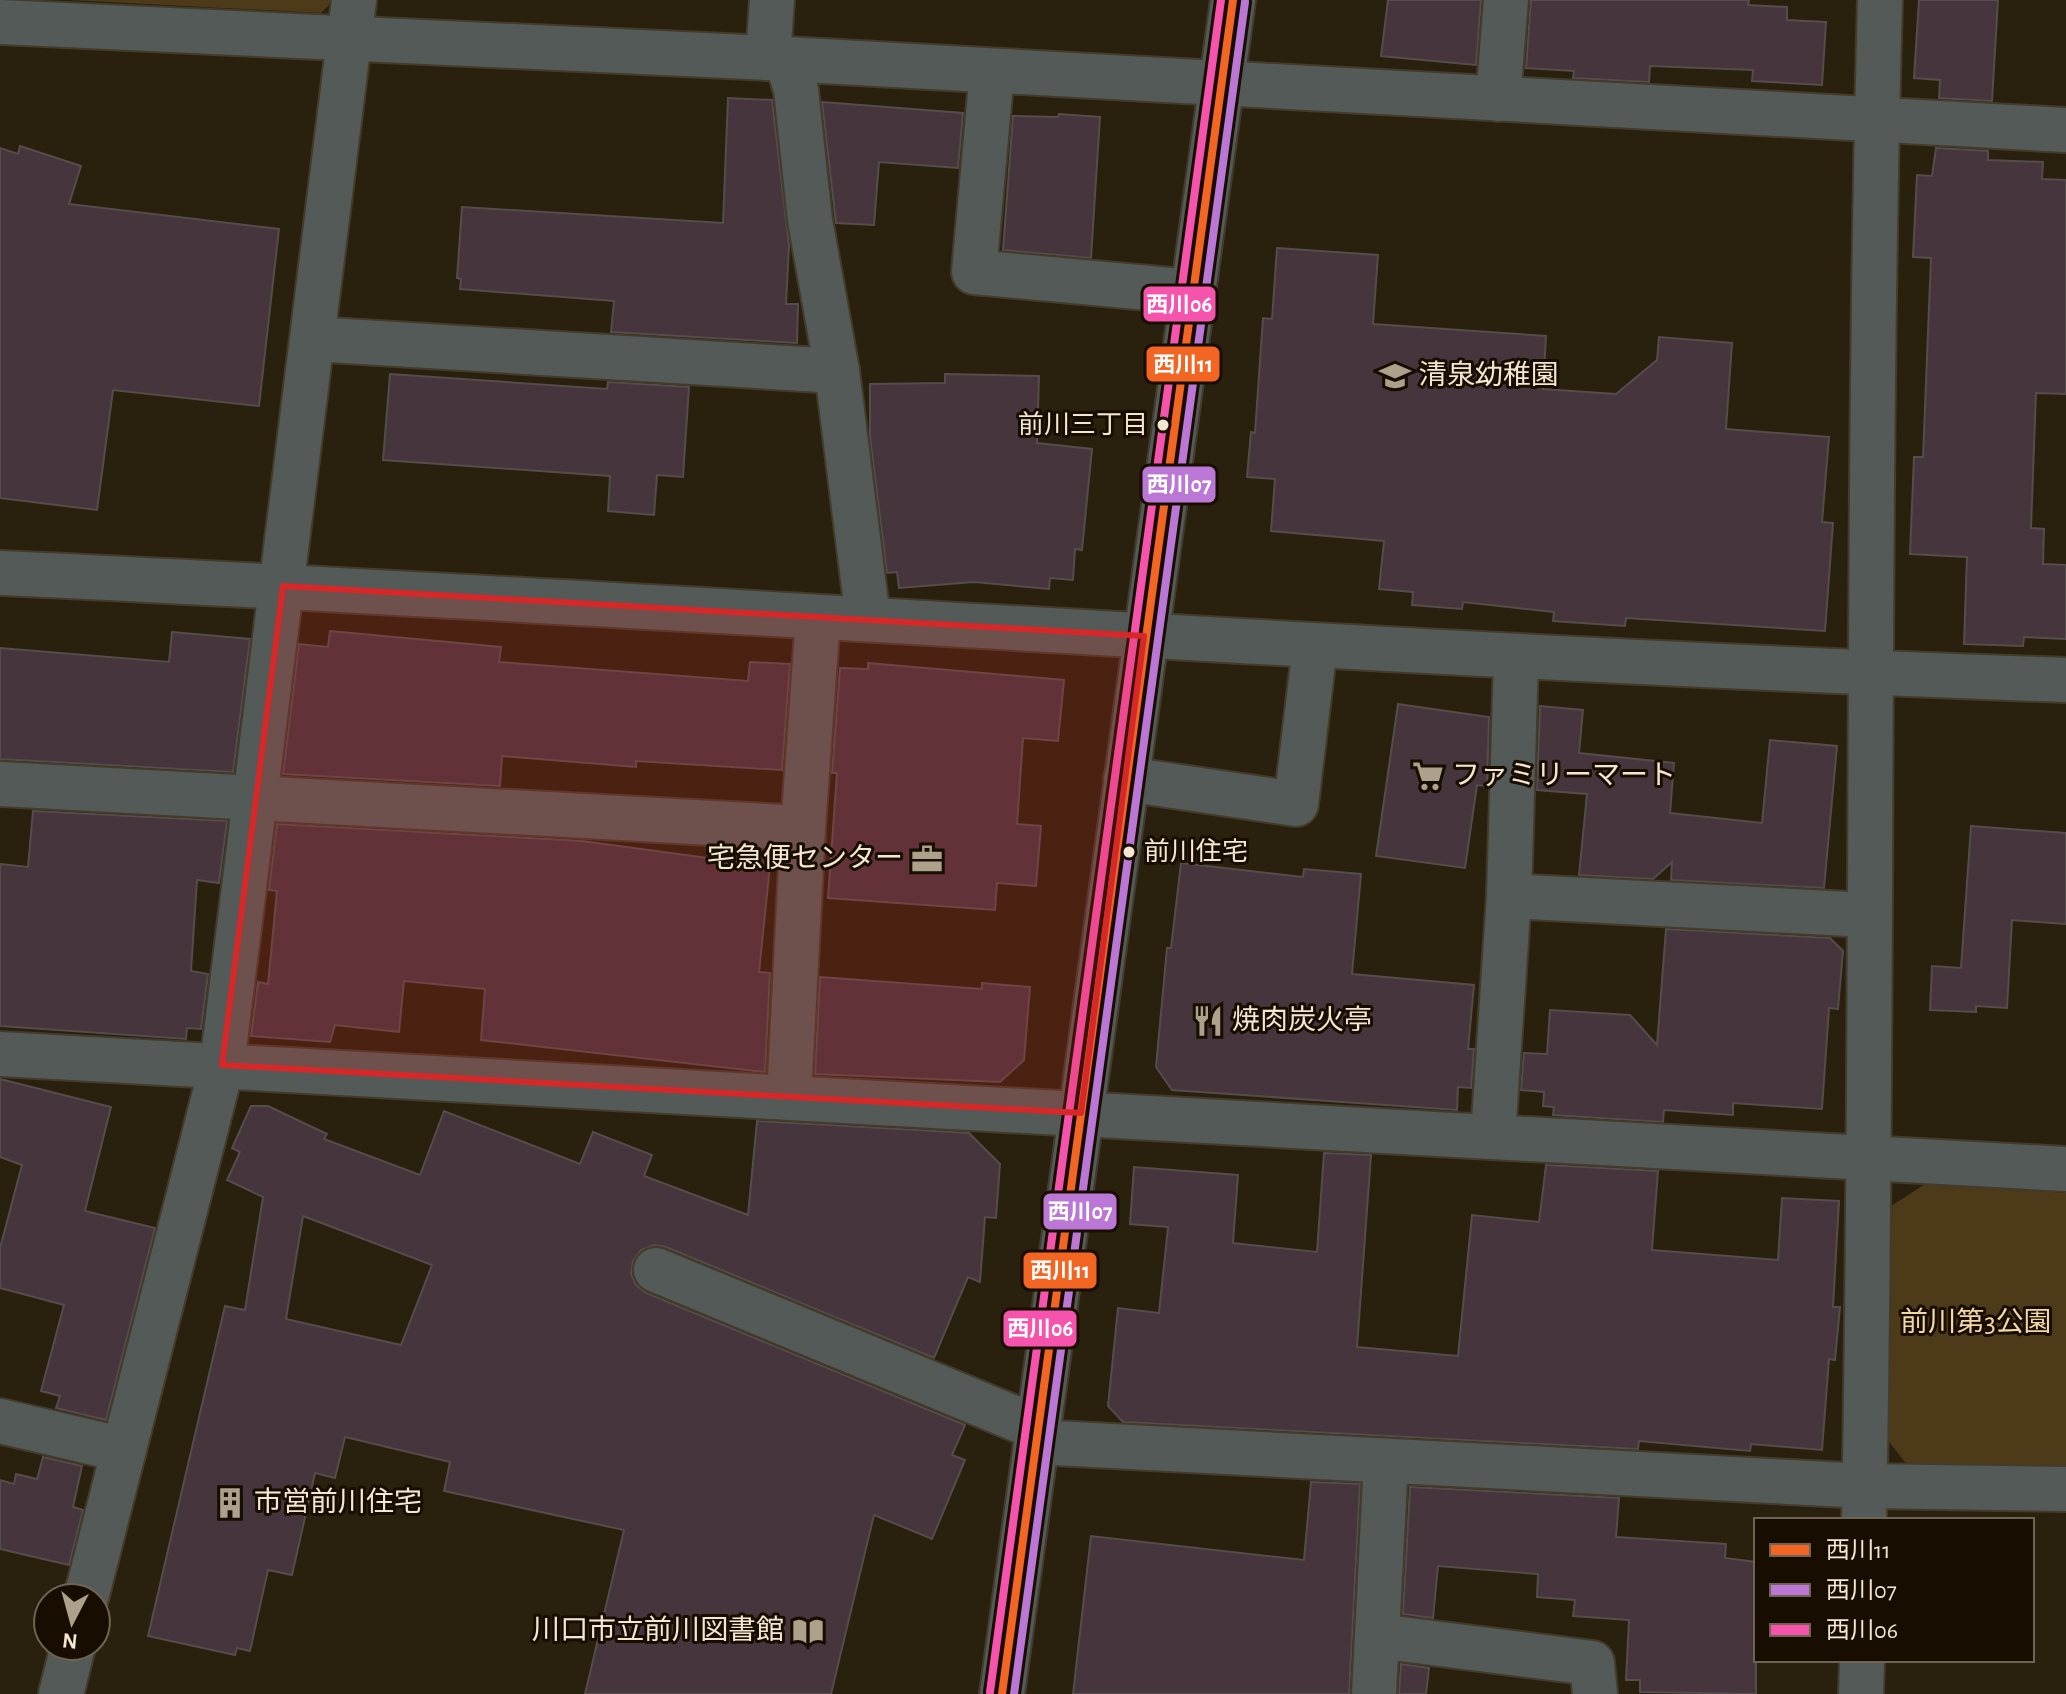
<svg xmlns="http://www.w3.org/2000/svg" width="2066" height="1694" viewBox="0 0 2066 1694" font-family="'Alegreya Sans','Noto Sans JP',sans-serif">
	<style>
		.green { fill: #4c3a19 }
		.building { fill: #46353c; stroke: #564c4b; stroke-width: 2; fill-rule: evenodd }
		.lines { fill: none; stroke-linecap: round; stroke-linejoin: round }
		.minor-casing { stroke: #433b2b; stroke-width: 48 }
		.minor { stroke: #545a57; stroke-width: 44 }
		.bus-1-casing { stroke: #170e01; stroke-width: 14 }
		.bus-2-casing { stroke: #170e01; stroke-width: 14 }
		.bus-3-casing { stroke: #170e01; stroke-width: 14 }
		.bus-1 { stroke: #f26522; stroke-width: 8 }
		.bus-2 { stroke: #ba77d6; stroke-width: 8 }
		.bus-3 { stroke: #f653ac; stroke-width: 8 }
		.marked { fill: #d62828; fill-opacity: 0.2; stroke: #d62828; stroke-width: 6; stroke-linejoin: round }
		.bus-dot { fill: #f4e6d0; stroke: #170e01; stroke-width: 3 }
		.labels { text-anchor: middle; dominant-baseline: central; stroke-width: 6; stroke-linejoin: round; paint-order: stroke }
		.bus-label { font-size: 26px; fill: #f4e6d0; stroke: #170e01; text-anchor: end }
		.poi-label { font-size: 28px; fill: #f4e6d0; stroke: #170e01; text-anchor: start }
		.park-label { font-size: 28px; fill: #f4d7a6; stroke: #170e01 }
		.line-badge { stroke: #170e01; stroke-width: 3 }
		.badge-label { font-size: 22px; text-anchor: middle; font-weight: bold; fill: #fff }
	</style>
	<rect width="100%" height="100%" fill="#29200d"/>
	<g class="green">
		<path d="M 69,0 L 334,0 L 321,13 Z"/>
		<path d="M 1925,1184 L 2066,1193 L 2066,1473 L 1913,1472 L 1885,1437 L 1888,1208 Z"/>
	</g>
	<g class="building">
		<path d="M 1388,0 L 1481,0 L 1476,65 L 1381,56 Z"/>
		<path d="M 1531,0 L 1749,0 L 1748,5 L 1787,7 L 1787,20 L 1826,22 L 1822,85 L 1752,81 L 1753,70 L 1650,66 L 1649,82 L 1573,78 L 1574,71 L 1526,68 Z"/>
		<path d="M 1919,0 L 1998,0 L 1992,101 L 1939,98 L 1940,80 L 1914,78 Z"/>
		<path d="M 728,98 L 772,100 L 789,246 L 786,304 L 798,304 L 797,343 L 611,332 L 614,301 L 460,289 L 461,279 L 457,278 L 462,207 L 723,223 Z"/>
		<path d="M 822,102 L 963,113 L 958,168 L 879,162 L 874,225 L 836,223 Z"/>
		<path d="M 1059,114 L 1100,117 L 1091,258 L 1003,250 L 1013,116 L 1058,117 Z"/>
		<path d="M 20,146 L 81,166 L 69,204 L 279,229 L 259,406 L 113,390 L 97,510 L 0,498 L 0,148 L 18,154 Z"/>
		<path d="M 1936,148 L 1988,151 L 1988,160 L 2043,162 L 2042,179 L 2066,180 L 2066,394 L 2036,393 L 2031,528 L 2044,529 L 2043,564 L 2066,565 L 2066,639 L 2024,637 L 2023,646 L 1964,644 L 1967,557 L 1910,554 L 1914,457 L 1923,457 L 1931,258 L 1913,257 L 1917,175 L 1932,176 Z"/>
		<path d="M 1277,248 L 1378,255 L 1373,324 L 1546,336 L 1543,389 L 1616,394 L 1657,360 L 1659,337 L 1732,343 L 1726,429 L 1829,437 L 1822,522 L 1833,523 L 1825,631 L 1626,618 L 1625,626 L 1553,621 L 1554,612 L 1463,602 L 1462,609 L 1412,605 L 1413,592 L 1379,589 L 1384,541 L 1271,531 L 1275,479 L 1247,477 L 1251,432 L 1255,433 L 1263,318 L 1272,319 Z"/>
		<path d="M 390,374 L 607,389 L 608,382 L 689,387 L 683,477 L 657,475 L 654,515 L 608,511 L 610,476 L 383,460 Z"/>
		<path d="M 945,374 L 1039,376 L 1037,443 L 1092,449 L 1082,550 L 1075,549 L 1073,580 L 1050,578 L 1049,589 L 974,582 L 899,588 L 897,572 L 887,573 L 870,437 L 870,384 L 945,383 Z"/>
		<path d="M 330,631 L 501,647 L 499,662 L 748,681 L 750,662 L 790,664 L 782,770 L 636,761 L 636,767 L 502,756 L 500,786 L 283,774 L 299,644 L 328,647 Z"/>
		<path d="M 172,632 L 250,639 L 233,772 L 0,759 L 0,648 L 169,662 Z"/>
		<path d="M 868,663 L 1064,680 L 1058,741 L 1023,738 L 1017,824 L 1041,826 L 1036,886 L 997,883 L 995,910 L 828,898 L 837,773 L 832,773 L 840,668 L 868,669 Z"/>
		<path d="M 1398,704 L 1489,717 L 1487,786 L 1477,785 L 1465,868 L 1376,856 Z"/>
		<path d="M 1540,706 L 1583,710 L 1579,753 L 1674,763 L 1670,813 L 1762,823 L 1770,740 L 1837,746 L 1824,888 L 1671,880 L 1672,862 L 1653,879 L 1579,875 L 1587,794 L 1537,790 Z"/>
		<path d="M 33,811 L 227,821 L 219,883 L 197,880 L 191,971 L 208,974 L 201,1029 L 187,1028 L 186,1039 L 0,1026 L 0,864 L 28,867 Z"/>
		<path d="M 277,824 L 582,841 L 730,861 L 731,852 L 771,856 L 759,972 L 770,973 L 765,1072 L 481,1040 L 485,989 L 404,981 L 399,1032 L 335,1025 L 330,1042 L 251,1036 L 258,982 L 268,984 L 277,891 L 269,890 Z"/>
		<path d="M 1971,826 L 2066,833 L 2066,924 L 2012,920 L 2007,1008 L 1976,1006 L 1976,1012 L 1930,1010 L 1932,966 L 1961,968 Z"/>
		<path d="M 1181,863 L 1303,877 L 1304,869 L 1361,874 L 1352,974 L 1474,985 L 1468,1049 L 1474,1049 L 1471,1088 L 1458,1087 L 1457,1110 L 1172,1090 L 1156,1067 L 1167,948 L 1171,948 Z"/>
		<path d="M 1666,929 L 1830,938 L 1843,951 L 1838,1009 L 1829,1008 L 1822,1109 L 1733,1103 L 1733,1115 L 1664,1110 L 1663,1122 L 1553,1115 L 1554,1107 L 1543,1106 L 1544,1092 L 1521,1090 L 1524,1053 L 1547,1054 L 1550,1010 L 1630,1015 L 1657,1045 Z"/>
		<path d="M 820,977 L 982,989 L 982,983 L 1030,987 L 1024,1060 L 1000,1082 L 815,1074 Z"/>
		<path d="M 0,1079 L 111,1107 L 85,1211 L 155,1228 L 106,1420 L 56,1408 L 60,1396 L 41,1391 L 64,1305 L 0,1288 L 0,1248 L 22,1165 L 0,1157 Z"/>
		<path d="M 251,1106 L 268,1106 L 327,1134 L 324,1139 L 420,1175 L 444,1111 L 580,1164 L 593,1132 L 652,1155 L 644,1176 L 748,1215 L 757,1121 L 969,1133 L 1000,1164 L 996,1218 L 985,1217 L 980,1282 L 968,1277 L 934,1358 L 666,1247 L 654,1245 L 641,1250 L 633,1261 L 631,1274 L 636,1285 L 646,1293 L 965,1425 L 952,1455 L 965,1460 L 932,1539 L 874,1515 L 831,1694 L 585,1694 L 624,1530 L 444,1491 L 450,1462 L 345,1437 L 335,1478 L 315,1473 L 292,1575 L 268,1570 L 250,1651 L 237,1648 L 235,1655 L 148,1636 L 225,1306 L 245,1310 L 263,1197 L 227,1180 L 240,1152 L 232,1148 ZM 303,1216 L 432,1265 L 401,1345 L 286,1319 Z"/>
		<path d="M 1324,1153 L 1371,1155 L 1357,1347 L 1458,1356 L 1472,1215 L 1539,1222 L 1546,1165 L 1658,1171 L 1652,1250 L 1778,1260 L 1782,1198 L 1839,1201 L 1833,1307 L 1840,1307 L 1835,1360 L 1829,1359 L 1822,1450 L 1751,1444 L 1750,1451 L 1639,1441 L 1638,1449 L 1123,1422 L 1108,1406 L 1118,1308 L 1159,1313 L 1168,1227 L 1130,1224 L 1134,1167 L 1238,1175 L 1233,1243 L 1317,1252 Z"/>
		<path d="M 43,1457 L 82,1466 L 73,1507 L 83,1510 L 69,1565 L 0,1549 L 0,1480 L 14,1484 L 16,1474 L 37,1479 Z"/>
		<path d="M 1311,1482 L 1360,1484 L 1349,1694 L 1073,1694 L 1091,1536 L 1304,1560 Z"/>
		<path d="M 1410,1487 L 1619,1498 L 1616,1537 L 1726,1544 L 1725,1558 L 1756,1562 L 1756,1694 L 1640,1692 L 1640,1680 L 1626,1680 L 1629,1620 L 1573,1616 L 1575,1600 L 1537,1597 L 1538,1574 L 1438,1566 L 1433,1618 L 1403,1614 Z"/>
		<path d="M 1401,1664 L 1429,1668 L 1426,1694 L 1399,1694 Z"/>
	</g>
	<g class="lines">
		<defs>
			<g id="minor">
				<path d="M 0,22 L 768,58 L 2066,130"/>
				<path d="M 768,58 L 772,0"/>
				<path d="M 787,60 L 796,90 L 810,220 L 837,371 L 868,619"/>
				<path d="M 992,71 L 974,272 L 1192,292"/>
				<path d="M 1498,99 L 1506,0"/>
				<path d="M 313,339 L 837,371"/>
				<path d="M 0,573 C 689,604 1377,656 2066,680"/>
				<path d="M 1126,779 L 1296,804 L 1315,646"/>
				<path d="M 0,784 L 803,828"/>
				<path d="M 1509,896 L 1867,915"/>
				<path d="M 0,1054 L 2066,1169"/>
				<path d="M 789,1097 L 803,828 L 818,618"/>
				<path d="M 1493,1136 L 1509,896 L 1516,659"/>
				<path d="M 656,1270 L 1038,1428"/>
				<path d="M 0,1421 L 124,1450"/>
				<path d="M 1036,1442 L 1865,1486 L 2066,1489"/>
				<path d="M 1864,1520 C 1874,1013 1866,507 1880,0"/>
				<path d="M 86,1598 L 222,1065 L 354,0"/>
				<path d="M 1377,1636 L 1592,1663 L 1595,1694"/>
				<path d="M 61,1694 L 73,1646"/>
				<path d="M 1002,1694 L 1233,0"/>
				<path d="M 1374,1694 L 1386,1461"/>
				<path d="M 1861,1694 L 1862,1660"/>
			</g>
		</defs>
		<use href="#minor" class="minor-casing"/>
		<use href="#minor" class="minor"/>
		<defs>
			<path id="bus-1" d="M 1002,1694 L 1233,0"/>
			<path id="bus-2" d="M 1014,1694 L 1245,2"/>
			<path id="bus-3" d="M 990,1692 L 1221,0"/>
		</defs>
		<use href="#bus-1" class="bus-1-casing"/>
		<use href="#bus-2" class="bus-2-casing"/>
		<use href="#bus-3" class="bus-3-casing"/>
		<use href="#bus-1" class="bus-1"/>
		<use href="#bus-2" class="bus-2"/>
		<use href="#bus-3" class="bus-3"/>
	</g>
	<path class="marked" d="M 283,586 L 1144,636 L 1081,1113 L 222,1065 Z"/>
	<defs>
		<symbol id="school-bare" viewBox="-9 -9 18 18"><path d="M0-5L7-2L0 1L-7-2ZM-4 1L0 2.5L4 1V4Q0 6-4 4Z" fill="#ada18c" stroke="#170e01" stroke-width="2.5" paint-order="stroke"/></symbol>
		<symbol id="supermarket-bare" viewBox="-9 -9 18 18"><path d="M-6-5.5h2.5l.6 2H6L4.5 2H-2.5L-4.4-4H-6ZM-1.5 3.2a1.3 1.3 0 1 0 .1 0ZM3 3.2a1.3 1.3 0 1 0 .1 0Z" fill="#ada18c" stroke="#170e01" stroke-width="2.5" paint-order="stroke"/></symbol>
		<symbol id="office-bare" viewBox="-9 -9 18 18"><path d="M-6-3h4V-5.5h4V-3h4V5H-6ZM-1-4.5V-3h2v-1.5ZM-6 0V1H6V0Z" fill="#ada18c" stroke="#170e01" stroke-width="2.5" paint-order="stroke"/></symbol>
		<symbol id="restaurant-bare" viewBox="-9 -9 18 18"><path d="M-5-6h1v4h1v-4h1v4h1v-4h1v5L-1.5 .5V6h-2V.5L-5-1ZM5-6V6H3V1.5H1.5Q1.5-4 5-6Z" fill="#ada18c" stroke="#170e01" stroke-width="2.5" paint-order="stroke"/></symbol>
		<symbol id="building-bare" viewBox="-9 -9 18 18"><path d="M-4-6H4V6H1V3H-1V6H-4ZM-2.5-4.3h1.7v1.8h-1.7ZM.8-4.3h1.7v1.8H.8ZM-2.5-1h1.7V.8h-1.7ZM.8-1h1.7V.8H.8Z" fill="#ada18c" stroke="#170e01" stroke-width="2.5" paint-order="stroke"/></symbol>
		<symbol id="library-bare" viewBox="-9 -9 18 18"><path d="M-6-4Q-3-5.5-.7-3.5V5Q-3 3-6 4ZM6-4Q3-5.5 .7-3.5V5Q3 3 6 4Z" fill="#ada18c" stroke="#170e01" stroke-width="2.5" paint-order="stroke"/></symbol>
	</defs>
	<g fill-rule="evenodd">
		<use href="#school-bare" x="1373" y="354" width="44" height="44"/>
		<use href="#supermarket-bare" x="1406" y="754" width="44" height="44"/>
		<use href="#office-bare" x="905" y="837" width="44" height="44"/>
		<use href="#restaurant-bare" x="1186" y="999" width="44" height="44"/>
		<use href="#building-bare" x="208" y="1481" width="44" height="44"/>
		<use href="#library-bare" x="786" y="1609" width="44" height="44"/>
	</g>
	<g class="bus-dot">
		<circle cx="1163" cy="425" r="7"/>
		<circle cx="1129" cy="852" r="7"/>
	</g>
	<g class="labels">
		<g class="bus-label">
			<text x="1148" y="425">前川三丁目</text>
			<text x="1144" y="852" text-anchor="start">前川住宅</text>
		</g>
		<g class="poi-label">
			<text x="1419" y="376">清泉幼稚園</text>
			<text x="1452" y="776">ファミリーマート</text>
			<text x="903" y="859" text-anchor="end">宅急便センター</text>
			<text x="1232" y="1021">焼肉炭火亭</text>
			<text x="254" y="1503">市営前川住宅</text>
			<text x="784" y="1631" text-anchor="end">川口市立前川図書館</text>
		</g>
		<g class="park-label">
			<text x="1976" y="1323">前川第3公園</text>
		</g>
	</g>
	<g class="line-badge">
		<rect x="1142" y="285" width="75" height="38" rx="8" fill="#f653ac"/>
		<rect x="1145" y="345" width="76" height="38" rx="8" fill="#f26522"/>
		<rect x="1141" y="465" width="76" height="39" rx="8" fill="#ba77d6"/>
		<rect x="1042" y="1192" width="76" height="39" rx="8" fill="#ba77d6"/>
		<rect x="1022" y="1251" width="76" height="39" rx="8" fill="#f26522"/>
		<rect x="1002" y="1309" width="76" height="39" rx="8" fill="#f653ac"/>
	</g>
	<g class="badge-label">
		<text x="1179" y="312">西川06</text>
		<text x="1183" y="372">西川11</text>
		<text x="1179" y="492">西川07</text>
		<text x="1080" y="1219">西川07</text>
		<text x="1060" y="1278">西川11</text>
		<text x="1040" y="1336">西川06</text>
	</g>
	<rect x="1754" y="1518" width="280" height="144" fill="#170e01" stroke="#6f6454" stroke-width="2"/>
	<rect x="1770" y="1544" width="40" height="12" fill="#f26522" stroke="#6f6454" stroke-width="2"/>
	<text x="1826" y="1558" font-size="24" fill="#f4e6d0">西川11</text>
	<rect x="1770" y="1584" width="40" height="12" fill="#ba77d6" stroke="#6f6454" stroke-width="2"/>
	<text x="1826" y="1598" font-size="24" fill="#f4e6d0">西川07</text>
	<rect x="1770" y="1624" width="40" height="12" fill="#f653ac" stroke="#6f6454" stroke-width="2"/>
	<text x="1826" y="1638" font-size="24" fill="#f4e6d0">西川06</text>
	<g transform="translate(72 1622) rotate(186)"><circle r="38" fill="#170e01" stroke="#6f6454" stroke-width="2"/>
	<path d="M0-6L14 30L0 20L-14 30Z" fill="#ada18c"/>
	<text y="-12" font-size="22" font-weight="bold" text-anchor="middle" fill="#f4e6d0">N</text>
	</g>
</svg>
